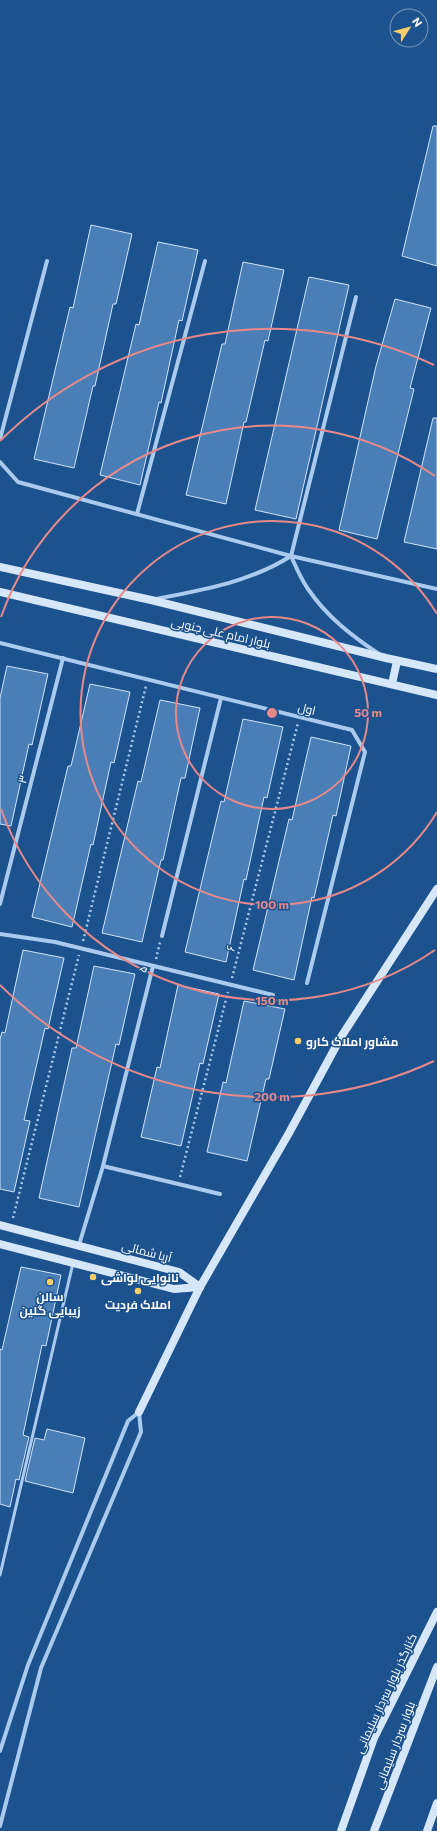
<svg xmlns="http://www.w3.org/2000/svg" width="437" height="1831" viewBox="0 0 437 1831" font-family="Commissioner,Cairo,sans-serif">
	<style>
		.building { fill: #4a7eb7; stroke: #d0e4f9 }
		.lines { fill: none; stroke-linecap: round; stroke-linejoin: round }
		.path { stroke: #aacbed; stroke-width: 2.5; stroke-dasharray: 2 3; stroke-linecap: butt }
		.lane { stroke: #aacbed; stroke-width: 3 }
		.street { stroke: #aacbed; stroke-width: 4 }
		.secondary { stroke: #d6e7fa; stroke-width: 8 }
		.ring { fill: none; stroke: #e88989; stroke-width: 2 }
		.poi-dot { fill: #fdcd68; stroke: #1c528e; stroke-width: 1.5 }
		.labels { text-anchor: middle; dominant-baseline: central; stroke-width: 3; stroke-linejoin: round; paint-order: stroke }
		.street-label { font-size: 12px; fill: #fff; stroke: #1c528e }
		.poi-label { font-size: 12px; font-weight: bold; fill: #fff; stroke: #1c528e; text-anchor: start }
		.centre { fill: #e88989; stroke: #1c528e; stroke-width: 2 }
		.ring-label { font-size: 12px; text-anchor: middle; font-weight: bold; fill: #e88989; stroke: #1c528e; stroke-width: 3; stroke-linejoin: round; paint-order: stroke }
	</style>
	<rect width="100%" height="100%" fill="#1c528e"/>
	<g class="building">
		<path d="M 433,126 L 437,126 L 437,266 L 402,256 Z"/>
		<path d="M 91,225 L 132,234 L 116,304 L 113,304 L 95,386 L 93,386 L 74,468 L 34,459 L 70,307 L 73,308 Z"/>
		<path d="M 158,242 L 198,250 L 182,321 L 179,320 L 161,403 L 159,402 L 140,485 L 100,475 L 136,324 L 139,325 Z"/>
		<path d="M 243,262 L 284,270 L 268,341 L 265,340 L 246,422 L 244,422 L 226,504 L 186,495 L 222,344 L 225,344 Z"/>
		<path d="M 309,277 L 349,285 L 296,519 L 255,510 Z"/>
		<path d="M 395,299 L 431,308 L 410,388 L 414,389 L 377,539 L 339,530 L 376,366 Z"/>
		<path d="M 433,418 L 437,418 L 437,549 L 404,542 Z"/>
		<path d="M 7,666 L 48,674 L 32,745 L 29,744 L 11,826 L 0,824 L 0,698 Z"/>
		<path d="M 90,684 L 130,692 L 114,763 L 111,762 L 93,845 L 91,844 L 72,927 L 32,917 L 68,766 L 71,766 Z"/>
		<path d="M 160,700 L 200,708 L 185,778 L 181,778 L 163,860 L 161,860 L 142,942 L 102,933 L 138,781 L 141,782 Z"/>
		<path d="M 243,719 L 283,727 L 267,798 L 264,797 L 246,880 L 244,879 L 226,962 L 185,952 L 221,801 L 224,802 Z"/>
		<path d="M 311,737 L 351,746 L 336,816 L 333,815 L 314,898 L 312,897 L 294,980 L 253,970 L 289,819 L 292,820 Z"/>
		<path d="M 23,950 L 64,958 L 48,1029 L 45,1028 L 24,1120 L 30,1121 L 14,1192 L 0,1189 L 0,1039 L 2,1032 L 5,1033 Z"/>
		<path d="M 94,966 L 135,974 L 119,1045 L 116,1044 L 79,1207 L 39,1198 L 72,1048 L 76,1048 Z"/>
		<path d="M 178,985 L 219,994 L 203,1064 L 200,1063 L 181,1146 L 141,1137 L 157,1067 L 160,1068 Z"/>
		<path d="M 244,1001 L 285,1009 L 269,1079 L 266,1079 L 247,1161 L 207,1152 L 223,1082 L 226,1083 Z"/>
		<path d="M 21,1267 L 61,1275 L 46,1346 L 42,1345 L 23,1435 L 29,1437 L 19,1480 L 16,1479 L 10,1507 L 0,1504 L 0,1349 L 2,1350 Z"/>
		<path d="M 47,1429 L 85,1438 L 73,1493 L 25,1481 L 35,1438 L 44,1440 Z"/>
	</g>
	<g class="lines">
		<g class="path">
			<path d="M 83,941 L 146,686"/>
			<path d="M 156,959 L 160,942"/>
			<path d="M 232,978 L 298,723"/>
			<path d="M 180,1177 L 228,992"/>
			<path d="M 13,1218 L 79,955"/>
		</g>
		<path class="lane" d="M 0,1575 L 73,1263"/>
		<g class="street">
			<path d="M 356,297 L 291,556 C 296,567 301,579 308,589 C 327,617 352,636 379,654"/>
			<path d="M 0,439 L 47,261"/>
			<path d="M 0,462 L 18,482 L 291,556 L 437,589"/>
			<path d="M 137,514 L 205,261"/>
			<path d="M 155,599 C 203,590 250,582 291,556"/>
			<path d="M 0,643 L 352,730 L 365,752 L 307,983"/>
			<path d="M 0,904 L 63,658"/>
			<path d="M 0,934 L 55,942 L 273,995"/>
			<path d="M 162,936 L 221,698"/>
			<path d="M 103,1166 L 220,1194"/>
			<path d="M 79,1245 L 103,1166 L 153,966"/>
			<path d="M 0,1751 L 28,1665 L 128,1421 L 139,1412"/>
			<path d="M 0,1826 L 41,1668 L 141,1432 L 139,1412"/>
		</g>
		<g class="secondary">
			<path d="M 0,567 L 151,600 L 386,658 L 437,669"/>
			<path d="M 0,592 L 437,695"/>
			<path d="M 392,684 L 397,661"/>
			<path d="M 0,1225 L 179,1272 L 200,1287"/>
			<path d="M 0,1244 L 174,1289 L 200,1287"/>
			<path d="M 139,1412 L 200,1287 L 289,1133 L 341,1037 L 437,889"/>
			<path d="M 341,1831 L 374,1738 L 437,1612"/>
			<path d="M 374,1831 L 437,1667"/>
			<path d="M 427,1831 L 437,1803"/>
		</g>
	</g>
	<g class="ring">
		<circle cx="272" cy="713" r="96"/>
		<path d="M437 812A192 192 0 1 1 437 614"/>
		<path d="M435 950A288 288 0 0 1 1 809M1 617A288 288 0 0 1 435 476"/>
		<path d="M434 1061A384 384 0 0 1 0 985M0 441A384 384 0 0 1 434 365"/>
	</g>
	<g class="poi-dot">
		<circle cx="298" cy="1041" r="4"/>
		<circle cx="93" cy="1277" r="4"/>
		<circle cx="50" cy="1282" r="4"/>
		<circle cx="138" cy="1291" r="4"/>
	</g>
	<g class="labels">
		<g class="street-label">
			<text transform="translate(221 632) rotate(13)">بلوار امام علی جنوبی</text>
			<text transform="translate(307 708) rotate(14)">اول</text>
			<text transform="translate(22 779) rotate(-76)">۳</text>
			<text transform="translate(230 948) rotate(-75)">۶</text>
			<text transform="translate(142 969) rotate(-75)">۵</text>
			<text transform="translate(147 1251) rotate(15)">آریا شمالی</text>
			<text transform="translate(385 1693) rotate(-65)">کنارگذر بلوار سردار سلیمانی</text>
			<text transform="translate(394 1745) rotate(-69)">بلوار سردار سلیمانی</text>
		</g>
		<g class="poi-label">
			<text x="306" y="1041">مشاور املاک کارو</text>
			<text x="101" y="1277">نانوایی لواشی</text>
			<text x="50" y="1296" text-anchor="middle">سالن<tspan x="50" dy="14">زیبایی گلین</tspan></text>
			<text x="138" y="1304" text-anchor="middle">املاک فردیت</text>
		</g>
	</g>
	<circle cx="272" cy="713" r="6" class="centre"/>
	<g class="ring-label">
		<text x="368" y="717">50 m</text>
		<text x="272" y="909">100 m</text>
		<text x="272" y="1005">150 m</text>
		<text x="272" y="1101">200 m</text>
	</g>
	<g transform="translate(409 28) rotate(54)"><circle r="19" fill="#1c528e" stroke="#7797bb"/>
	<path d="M0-3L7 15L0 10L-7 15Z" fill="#fdcd68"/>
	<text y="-6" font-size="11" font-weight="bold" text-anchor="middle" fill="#ffffff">N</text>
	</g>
</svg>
